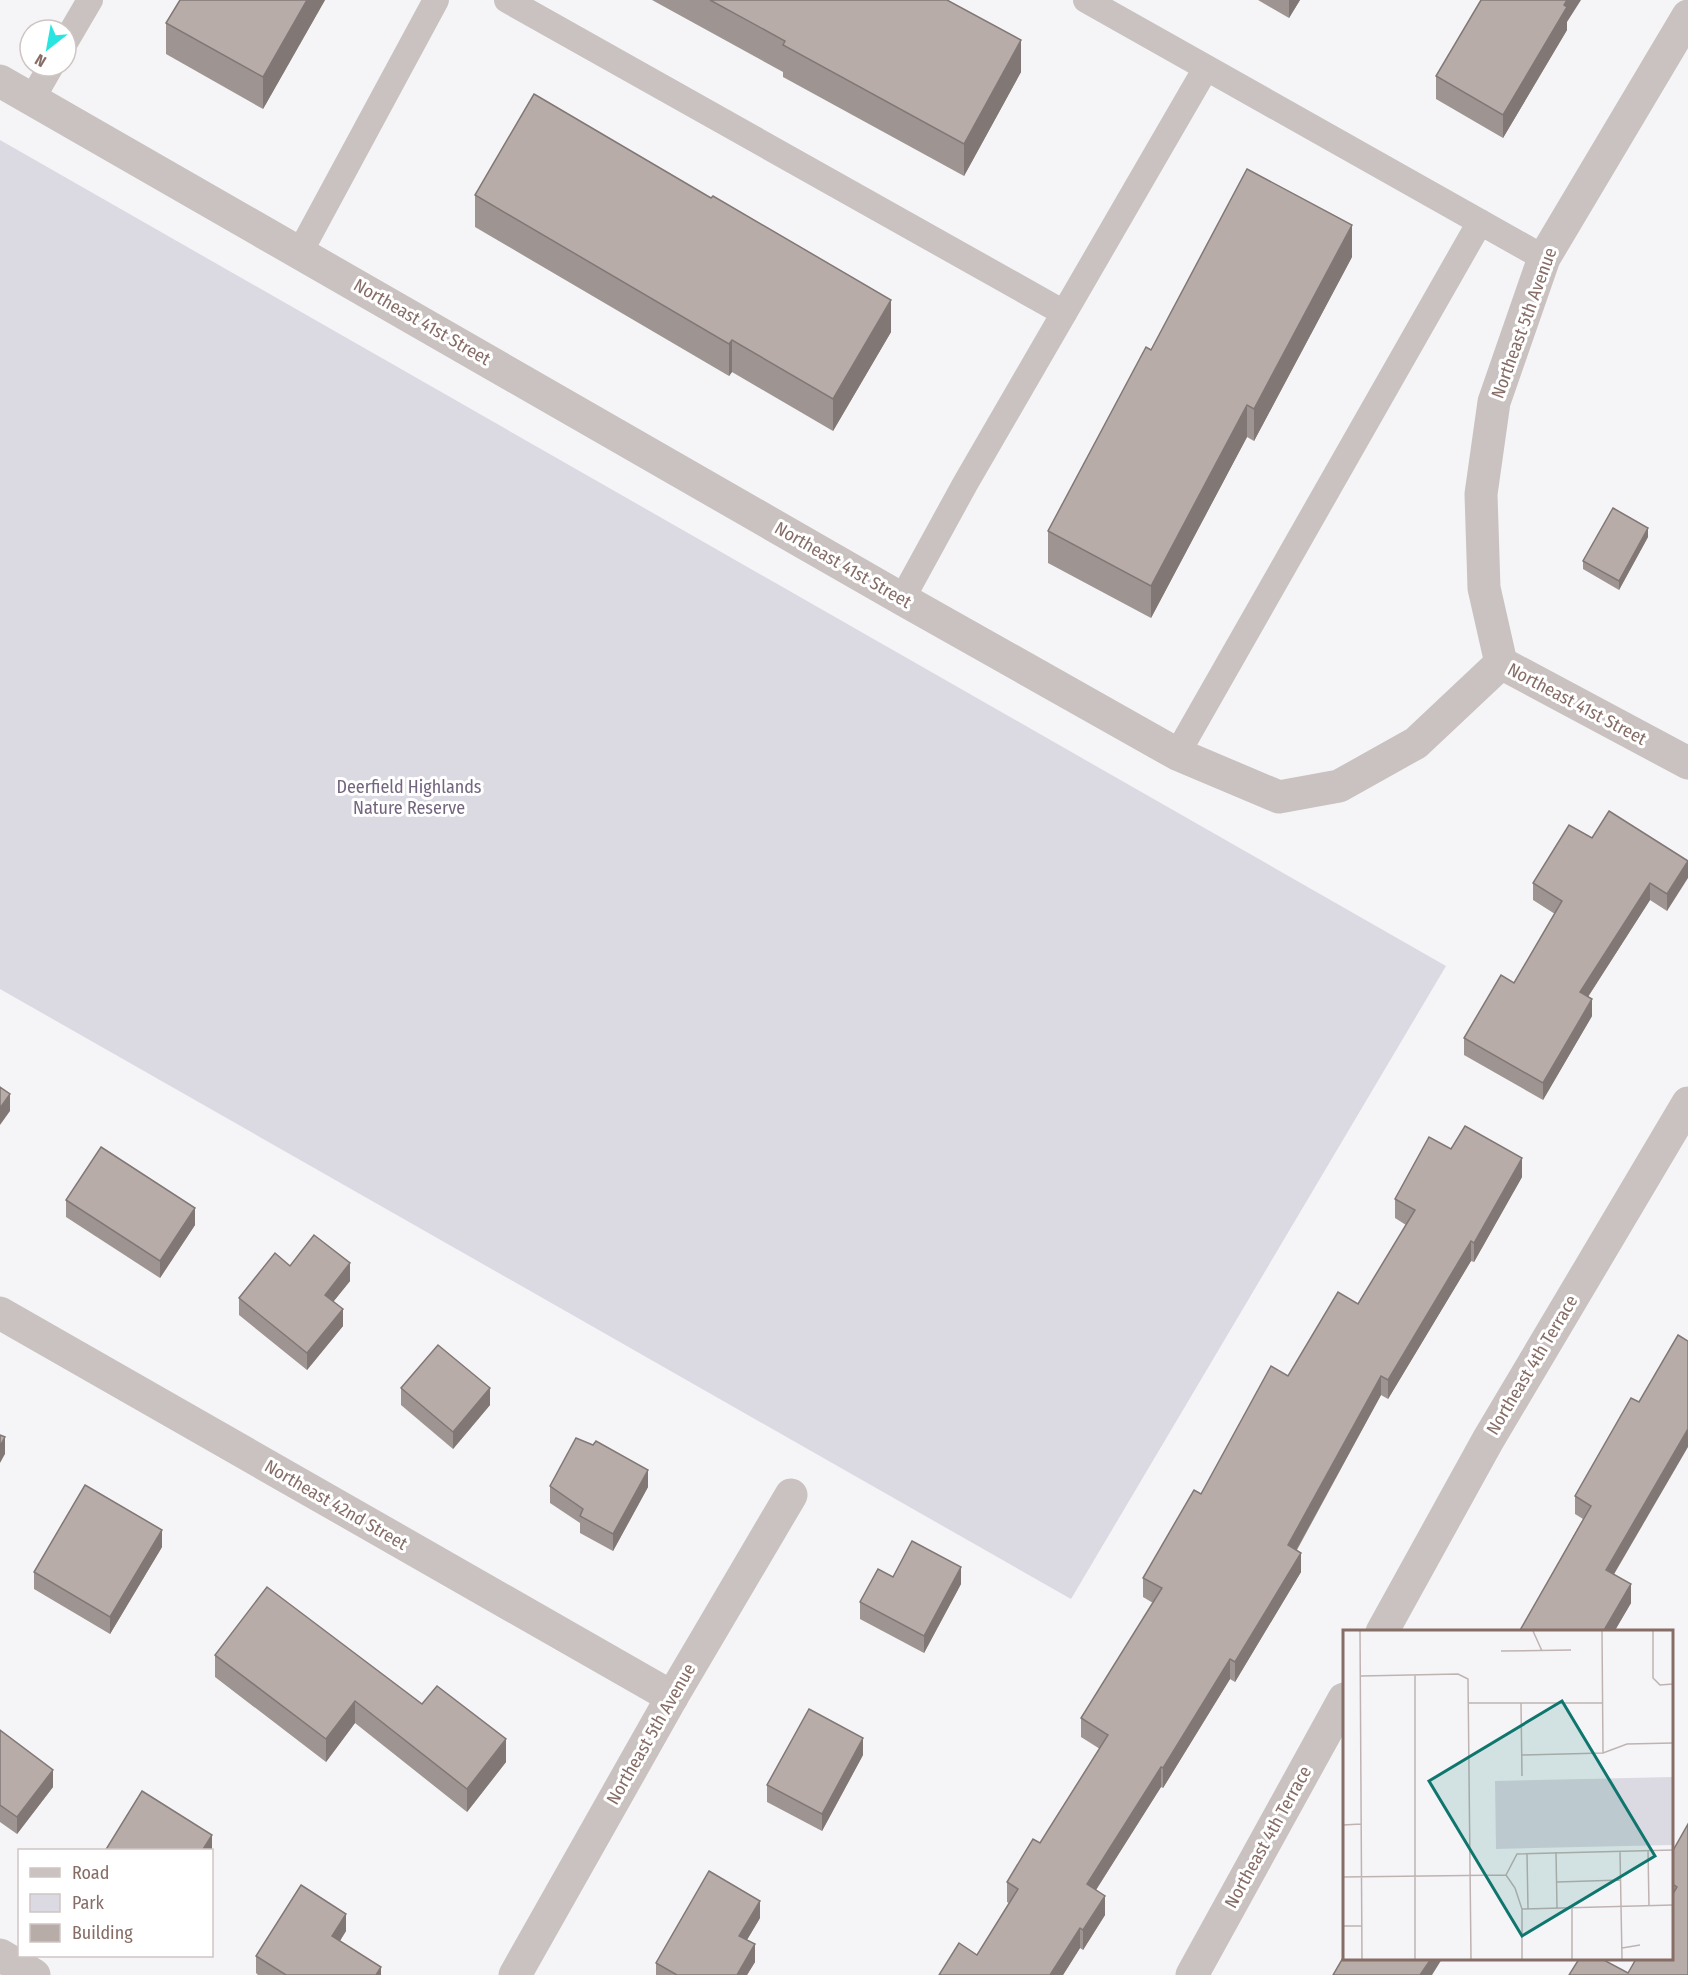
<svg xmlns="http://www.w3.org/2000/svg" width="1688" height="1975" viewBox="0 0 1688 1975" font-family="'Fira Sans Condensed',sans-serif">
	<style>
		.green { fill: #dbd9e2 }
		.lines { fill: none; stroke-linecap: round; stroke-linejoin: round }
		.service { stroke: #c9c2c0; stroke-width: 26 }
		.minor { stroke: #c9c2c0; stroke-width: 33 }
		.wall { fill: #9e9491 }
		.shaded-wall { fill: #817876 }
		.building { fill: #b8aca9; stroke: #817876; stroke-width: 1.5 }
		.labels { text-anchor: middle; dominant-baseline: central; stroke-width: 6; stroke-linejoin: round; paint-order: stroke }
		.street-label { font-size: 18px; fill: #866d66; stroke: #fff }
		.park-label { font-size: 18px; fill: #72657d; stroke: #fff }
		.inset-road { fill: none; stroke: #bfb3b1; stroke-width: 1.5 }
		.view { fill: #0f766e; fill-opacity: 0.15; stroke: #0f766e; stroke-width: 3 }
		.inset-edge { fill: none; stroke: #866d66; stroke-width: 3 }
	</style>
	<rect width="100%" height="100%" fill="#f5f5f8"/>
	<path class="green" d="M 0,140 L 1446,966 L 1071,1599 L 0,989 Z"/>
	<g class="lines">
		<g class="service">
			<path d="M 507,0 L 1064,313"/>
			<path d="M 1086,0 L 1544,258"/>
			<path d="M 66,41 L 90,0"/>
			<path d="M 32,99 L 51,66"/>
			<path d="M 300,252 L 436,0"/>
			<path d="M 902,599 L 965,484 L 1206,68"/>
			<path d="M 1177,754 L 1480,222"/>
		</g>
		<g class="minor">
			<path d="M 0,81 L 902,599 L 1177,754 L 1279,797 L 1339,786 L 1416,743 L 1501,663 L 1688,763"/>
			<path d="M 1501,663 L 1484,588 L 1481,494 L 1494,402 L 1544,258 L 1688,16"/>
			<path d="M 0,1313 L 672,1697"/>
			<path d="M 1382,1632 L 1488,1440 L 1688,1103"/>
			<path d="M 0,1955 L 34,1975"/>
			<path d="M 515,1975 L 672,1697 L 791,1495"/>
			<path d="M 1192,1975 L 1344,1699"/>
		</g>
	</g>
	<g class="wall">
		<path d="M 325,0 L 263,109 L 166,54 L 166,23 Z"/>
		<path d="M 652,0 L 947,0 L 1021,72 L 964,176 L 783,77 L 783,72 Z"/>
		<path d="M 1258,0 L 1300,0 L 1289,18 Z"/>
		<path d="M 1567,22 L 1567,30 L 1503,138 L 1436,99 L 1436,76 Z"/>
		<path d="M 475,195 L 891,332 L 833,431 L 732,372 L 729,376 L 475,227 Z"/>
		<path d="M 1352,257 L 1254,441 L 1247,437 L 1151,618 L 1048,563 L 1048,531 L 1151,350 Z"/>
		<path d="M 1648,537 L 1619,590 L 1583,569 L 1583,561 Z"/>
		<path d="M 1592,838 L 1688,861 L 1667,911 L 1650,900 L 1588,997 L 1592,1016 L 1543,1100 L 1464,1055 L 1464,1038 L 1514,983 L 1555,914 L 1533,900 L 1533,883 Z"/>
		<path d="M 1451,1149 L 1522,1177 L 1474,1262 L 1471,1261 L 1388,1399 L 1381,1395 L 1297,1550 L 1301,1572 L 1235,1682 L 1230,1679 L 1163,1788 L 1161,1787 L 1096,1890 L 1105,1915 L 1083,1950 L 1080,1948 L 1063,1975 L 939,1975 L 977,1955 L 1009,1903 L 1007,1902 L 1007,1882 L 1040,1843 L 1100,1749 L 1081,1737 L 1081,1718 L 1153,1603 L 1143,1597 L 1143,1578 L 1201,1494 L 1288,1376 L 1358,1304 L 1406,1225 L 1395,1218 L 1395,1199 Z"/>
		<path d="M 66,1200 L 195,1225 L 160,1278 L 66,1217 Z"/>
		<path d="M 290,1266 L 350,1281 L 333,1302 L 343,1326 L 307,1370 L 239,1315 L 239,1298 Z"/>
		<path d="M 401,1388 L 490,1405 L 453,1449 L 401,1405 Z"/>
		<path d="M 1631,1398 L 1614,1574 L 1631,1603 L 1614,1632 L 1519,1632 L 1583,1519 L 1575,1514 L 1575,1496 Z"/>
		<path d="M 550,1486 L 648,1487 L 613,1551 L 580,1533 L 580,1523 L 550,1503 Z"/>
		<path d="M 162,1547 L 110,1634 L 34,1589 L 34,1572 Z"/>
		<path d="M 961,1584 L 924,1653 L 860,1619 L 860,1602 Z"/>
		<path d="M 215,1655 L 422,1704 L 506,1762 L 467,1812 L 355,1723 L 326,1762 L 215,1677 Z"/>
		<path d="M 0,1730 L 53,1787 L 17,1834 L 0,1822 Z"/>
		<path d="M 863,1755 L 822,1831 L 767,1802 L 767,1785 Z"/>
		<path d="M 1688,1824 L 1688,1975 L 1628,1973 L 1671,1959 L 1671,1854 Z"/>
		<path d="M 760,1918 L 747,1940 L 755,1962 L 747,1975 L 656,1975 L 656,1963 Z"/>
		<path d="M 346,1931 L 340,1941 L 381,1975 L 258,1975 L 256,1973 L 256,1956 Z"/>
	</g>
	<g class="shaded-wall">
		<path d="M 307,0 L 325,0 L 263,109 L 263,77 Z"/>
		<path d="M 1289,0 L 1300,0 L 1289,18 Z"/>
		<path d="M 1567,0 L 1581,0 L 1567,22 L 1567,30 L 1503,138 L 1503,115 Z"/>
		<path d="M 1021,40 L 1021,72 L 964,176 L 964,144 Z"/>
		<path d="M 1352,225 L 1352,257 L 1254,441 L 1254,409 Z"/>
		<path d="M 891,300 L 891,332 L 833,431 L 833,399 Z"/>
		<path d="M 732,340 L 732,372 L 729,376 L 729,344 Z"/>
		<path d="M 1247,405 L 1247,437 L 1151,618 L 1151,586 Z"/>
		<path d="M 1648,528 L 1648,537 L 1619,590 L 1619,581 Z"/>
		<path d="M 1688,861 L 1688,878 L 1667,911 L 1667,894 Z"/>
		<path d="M 1650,883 L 1650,900 L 1580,1009 L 1580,992 Z"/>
		<path d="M 1592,999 L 1592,1016 L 1543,1100 L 1543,1083 Z"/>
		<path d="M 10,1094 L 10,1111 L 0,1125 L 0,1108 Z"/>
		<path d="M 1522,1158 L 1522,1177 L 1474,1262 L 1474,1243 Z"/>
		<path d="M 195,1208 L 195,1225 L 160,1278 L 160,1261 Z"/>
		<path d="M 1471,1241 L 1471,1261 L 1388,1399 L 1388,1380 Z"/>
		<path d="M 350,1263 L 350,1281 L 325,1312 L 325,1295 Z"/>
		<path d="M 343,1309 L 343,1326 L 307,1370 L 307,1353 Z"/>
		<path d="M 1381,1376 L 1381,1395 L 1288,1565 L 1288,1545 Z"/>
		<path d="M 490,1388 L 490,1405 L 453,1449 L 453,1432 Z"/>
		<path d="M 1688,1429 L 1688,1447 L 1606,1588 L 1606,1570 Z"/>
		<path d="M 5,1437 L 5,1454 L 0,1463 L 0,1446 Z"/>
		<path d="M 648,1470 L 648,1487 L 613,1551 L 613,1534 Z"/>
		<path d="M 162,1530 L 162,1547 L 110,1634 L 110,1617 Z"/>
		<path d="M 1301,1553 L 1301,1572 L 1235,1682 L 1235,1662 Z"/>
		<path d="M 961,1567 L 961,1584 L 924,1653 L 924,1636 Z"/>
		<path d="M 1631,1584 L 1631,1603 L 1614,1632 L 1603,1632 Z"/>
		<path d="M 1230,1659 L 1230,1679 L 1163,1788 L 1163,1768 Z"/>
		<path d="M 355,1701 L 355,1723 L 326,1762 L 326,1739 Z"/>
		<path d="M 863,1738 L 863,1755 L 822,1831 L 822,1814 Z"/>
		<path d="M 506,1739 L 506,1762 L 467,1812 L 467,1789 Z"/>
		<path d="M 1161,1767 L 1161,1787 L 1087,1904 L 1087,1884 Z"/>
		<path d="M 53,1770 L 53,1787 L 17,1834 L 17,1817 Z"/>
		<path d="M 212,1835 L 212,1852 L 212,1851 L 202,1851 Z"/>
		<path d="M 1105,1896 L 1105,1915 L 1083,1950 L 1083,1930 Z"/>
		<path d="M 760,1901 L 760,1918 L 739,1953 L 739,1936 Z"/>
		<path d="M 346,1914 L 346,1931 L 332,1953 L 332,1936 Z"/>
		<path d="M 1080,1928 L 1080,1948 L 1063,1975 L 1050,1975 Z"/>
		<path d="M 755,1944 L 755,1962 L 747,1975 L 737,1975 Z"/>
		<path d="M 1431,1959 L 1442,1959 L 1432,1975 L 1420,1975 Z"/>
		<path d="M 381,1967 L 381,1975 L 376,1975 Z"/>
	</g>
	<g class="building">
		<path d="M 180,0 L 307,0 L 263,77 L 166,23 Z"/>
		<path d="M 710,0 L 947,0 L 1021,40 L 964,144 L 783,45 L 785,41 Z"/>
		<path d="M 1481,0 L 1567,0 L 1564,5 L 1567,7 L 1503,115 L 1436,76 Z"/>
		<path d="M 534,94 L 711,198 L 713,196 L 891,300 L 833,399 L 732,340 L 729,344 L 475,195 Z"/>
		<path d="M 1247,169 L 1352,225 L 1254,409 L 1247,405 L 1151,586 L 1048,531 L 1146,347 L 1151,350 Z"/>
		<path d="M 1613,508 L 1648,528 L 1619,581 L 1583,561 Z"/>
		<path d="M 1609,811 L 1688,861 L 1667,894 L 1650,883 L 1580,992 L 1592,999 L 1543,1083 L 1464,1038 L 1501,975 L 1514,983 L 1562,901 L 1533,883 L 1569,825 L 1592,838 Z"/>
		<path d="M 0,1087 L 10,1094 L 0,1108 Z"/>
		<path d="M 1465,1126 L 1522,1158 L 1474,1243 L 1471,1241 L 1388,1380 L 1381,1376 L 1288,1545 L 1301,1553 L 1235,1662 L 1230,1659 L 1163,1768 L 1161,1767 L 1087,1884 L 1105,1896 L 1083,1930 L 1080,1928 L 1050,1975 L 939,1975 L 959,1943 L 977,1955 L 1018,1889 L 1007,1882 L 1033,1839 L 1040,1843 L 1108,1735 L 1081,1718 L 1162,1588 L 1143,1578 L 1194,1490 L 1201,1494 L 1271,1366 L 1288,1376 L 1338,1292 L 1358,1304 L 1415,1210 L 1395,1199 L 1429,1137 L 1451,1149 Z"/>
		<path d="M 101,1147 L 195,1208 L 160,1261 L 66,1200 Z"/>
		<path d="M 314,1235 L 350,1263 L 325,1295 L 343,1309 L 307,1353 L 239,1298 L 275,1253 L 290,1266 Z"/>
		<path d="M 1678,1335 L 1688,1341 L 1688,1429 L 1606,1570 L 1631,1584 L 1603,1632 L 1519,1632 L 1591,1506 L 1575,1496 L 1631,1398 L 1639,1402 Z"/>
		<path d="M 438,1345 L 490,1388 L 453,1432 L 401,1388 Z"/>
		<path d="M 0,1435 L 5,1437 L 0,1446 Z"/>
		<path d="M 576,1438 L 593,1445 L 596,1441 L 648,1470 L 613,1534 L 580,1516 L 583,1509 L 550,1486 Z"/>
		<path d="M 85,1485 L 162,1530 L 110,1617 L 34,1572 Z"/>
		<path d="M 912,1541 L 961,1567 L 924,1636 L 860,1602 L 878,1569 L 893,1577 Z"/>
		<path d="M 267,1587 L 422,1704 L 437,1686 L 506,1739 L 467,1789 L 355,1701 L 326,1739 L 215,1655 Z"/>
		<path d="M 809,1709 L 863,1738 L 822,1814 L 767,1785 Z"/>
		<path d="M 0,1730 L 53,1770 L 17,1817 L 0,1805 Z"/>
		<path d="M 142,1791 L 212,1835 L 202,1851 L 105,1851 Z"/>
		<path d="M 1688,1824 L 1688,1975 L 1569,1975 L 1579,1959 L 1602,1959 L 1628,1973 L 1636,1959 L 1671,1959 L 1671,1897 L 1677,1887 L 1671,1883 L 1671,1854 Z"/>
		<path d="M 709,1871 L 760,1901 L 739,1936 L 755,1944 L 737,1975 L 677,1975 L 656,1963 Z"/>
		<path d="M 301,1885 L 346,1914 L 332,1936 L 381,1967 L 376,1975 L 286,1975 L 256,1956 Z"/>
		<path d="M 1344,1956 L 1344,1959 L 1431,1959 L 1420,1975 L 1333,1975 Z"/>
	</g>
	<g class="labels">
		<g class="street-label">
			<text transform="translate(422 322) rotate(30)">Northeast 41st Street</text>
			<text transform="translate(1524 323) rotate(-70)">Northeast 5th Avenue</text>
			<text transform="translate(843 565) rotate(30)">Northeast 41st Street</text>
			<text transform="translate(1577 704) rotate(28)">Northeast 41st Street</text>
			<text transform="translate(1532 1365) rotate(-59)">Northeast 4th Terrace</text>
			<text transform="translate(336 1505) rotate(30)">Northeast 42nd Street</text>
			<text transform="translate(651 1734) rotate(-60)">Northeast 5th Avenue</text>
			<text transform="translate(1268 1837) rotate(-61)">Northeast 4th Terrace</text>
		</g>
		<g class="park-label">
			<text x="409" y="787">Deerfield Highlands<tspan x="409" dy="21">Nature Reserve</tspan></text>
		</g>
	</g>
	<g transform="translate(1343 1630)">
		<rect width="330" height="330" fill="#f5f5f8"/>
		<path d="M 330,147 L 330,215 L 153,219 L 152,151 Z" fill="#dbd9e2"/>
		<path class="inset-road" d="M 17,1 L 19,329M 190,1 L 199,21M 259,1 L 260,123M 310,1 L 310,48 L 317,55 L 330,54M 158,21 L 228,20M 72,45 L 72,329M 18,46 L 115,44 L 125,49 L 128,329M 125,73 L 260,73M 178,73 L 179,146M 179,125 L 260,123 L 284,114 L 330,113M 0,195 L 18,194M 305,220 L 306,276M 277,221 L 279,329M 213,222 L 214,278M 184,223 L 185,279M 163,245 L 172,258 L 179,279 L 179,329M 0,247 L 163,245 L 174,224 L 330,220M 214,252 L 278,250M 229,278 L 229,329M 179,279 L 330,275M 0,296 L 19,296M 279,318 L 297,315"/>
		<path class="view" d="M 219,71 L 312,226 L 179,306 L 86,151 Z"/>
		<rect width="330" height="330" class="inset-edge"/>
	</g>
	<rect x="18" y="1849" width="195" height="108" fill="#ffffff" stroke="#cfc5c2" stroke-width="1.5"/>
	<rect x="30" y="1868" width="30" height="9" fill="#c9c2c0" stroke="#cfc5c2" stroke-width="1.5"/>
	<text x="72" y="1879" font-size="18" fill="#866d66">Road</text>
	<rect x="30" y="1894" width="30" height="18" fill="#dbd9e2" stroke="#cfc5c2" stroke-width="1.5"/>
	<text x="72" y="1909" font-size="18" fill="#866d66">Park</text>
	<rect x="30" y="1924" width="30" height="18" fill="#b8aca9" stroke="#cfc5c2" stroke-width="1.5"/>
	<text x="72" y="1939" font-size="18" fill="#866d66">Building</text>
	<g transform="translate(48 48) rotate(211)"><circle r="28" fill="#ffffff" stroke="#cfc5c2" stroke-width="1.5"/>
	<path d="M0-4.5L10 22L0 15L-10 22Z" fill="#28e5e1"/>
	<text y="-9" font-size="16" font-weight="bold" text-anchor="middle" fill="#866d66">N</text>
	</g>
</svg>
